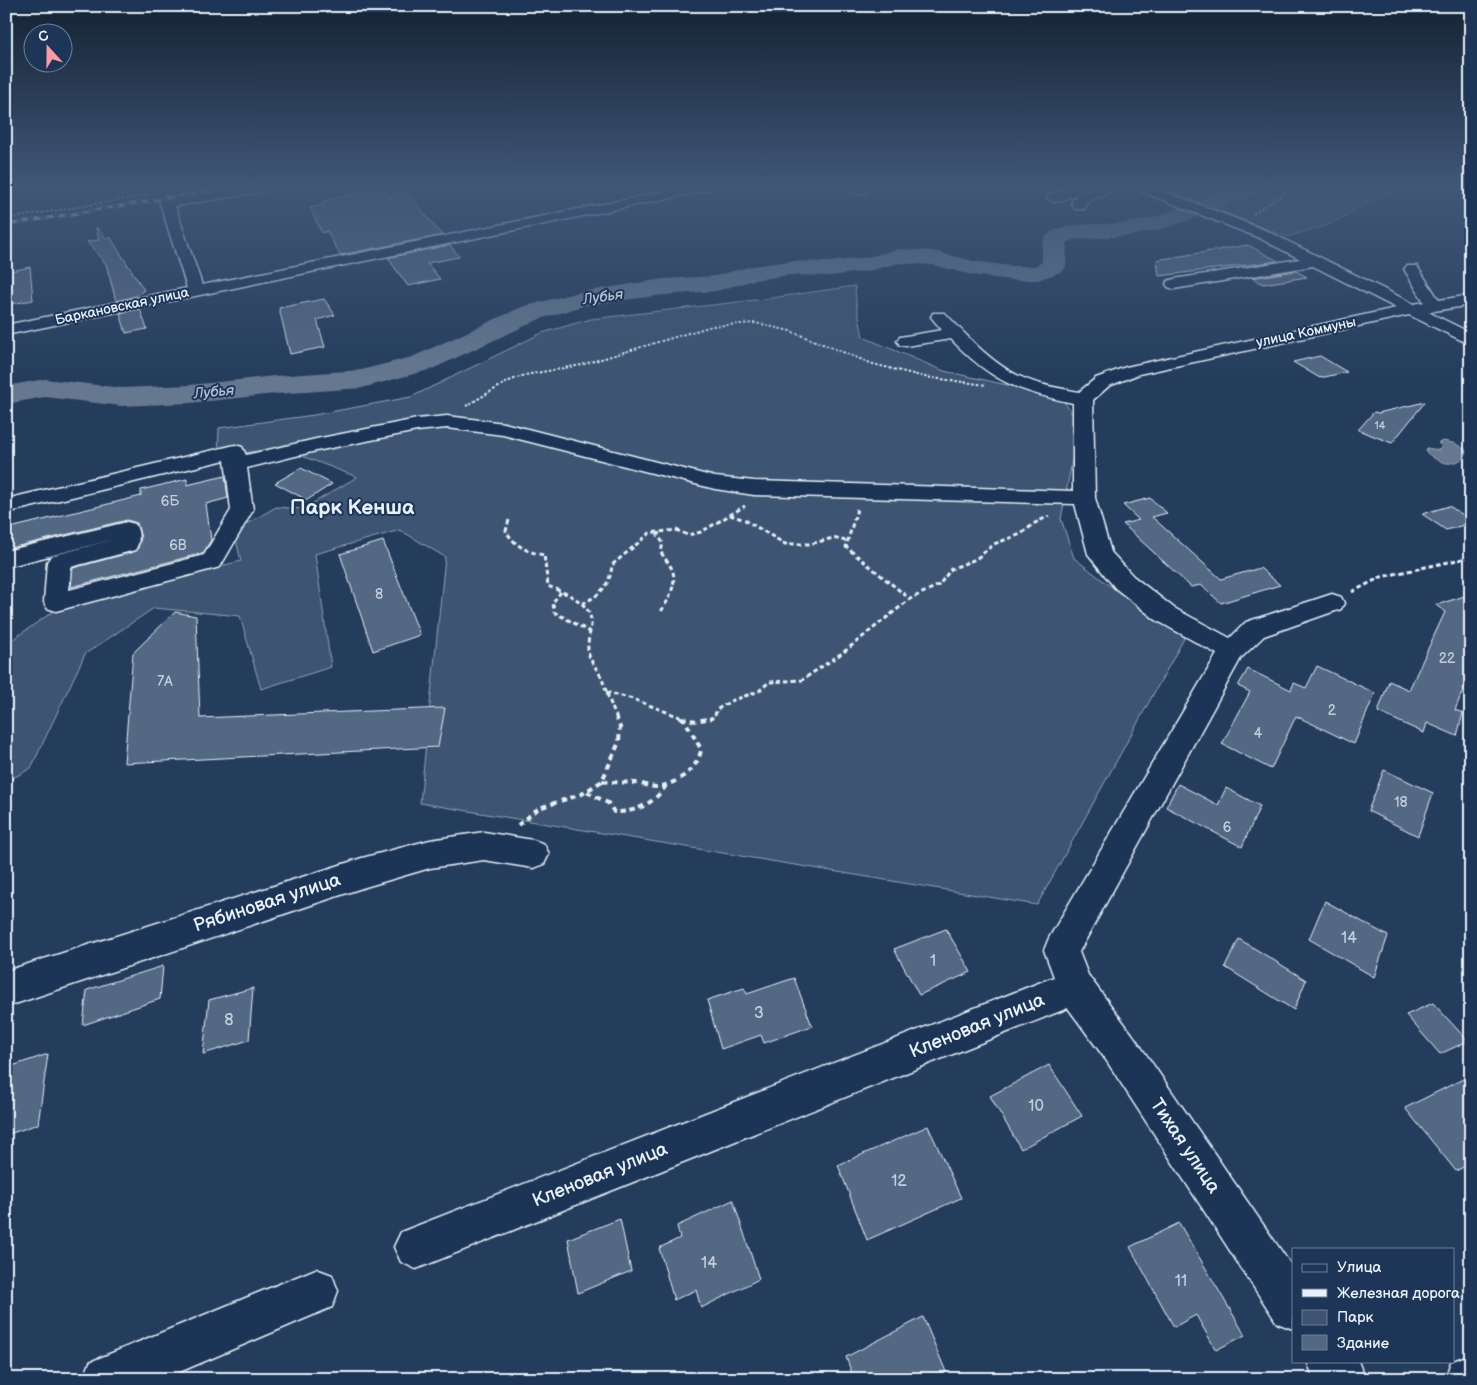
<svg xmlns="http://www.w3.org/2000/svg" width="1477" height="1385" viewBox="0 0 1477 1385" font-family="'Balsamiq Sans',sans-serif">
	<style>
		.green { fill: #3e5472; stroke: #93a2b5 }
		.water { fill: #657890; stroke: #99a8ba }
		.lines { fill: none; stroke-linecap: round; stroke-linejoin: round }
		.river { fill: #657890; fill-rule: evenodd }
		.building { fill: #536782; stroke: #e8f1f8 }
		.minor-casing { stroke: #e8f1f8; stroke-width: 3 }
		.path-far2 { stroke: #e8f1f8; stroke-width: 2; stroke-dasharray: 2.5 2; stroke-linecap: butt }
		.path-far1 { stroke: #e8f1f8; stroke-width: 3; stroke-dasharray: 4.5 3; stroke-linecap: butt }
		.path { stroke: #e8f1f8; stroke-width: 4; stroke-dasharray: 5.5 4.5; stroke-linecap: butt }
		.minor { fill: #1d3557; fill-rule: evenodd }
		.rail-casing { stroke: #e8f1f8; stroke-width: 3 }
		.rail { stroke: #1d3557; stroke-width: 2; stroke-dasharray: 6; stroke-linecap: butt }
		.labels { text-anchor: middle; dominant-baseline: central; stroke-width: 4; stroke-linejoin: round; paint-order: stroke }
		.far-number-label { font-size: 11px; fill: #c3ceda }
		.far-street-label { font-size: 14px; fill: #e8f1f8; stroke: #1d3557 }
		.number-label { font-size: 14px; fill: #c3ceda }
		.far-water-label { font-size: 15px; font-style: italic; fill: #b4c1ce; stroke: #1d3557 }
		.near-number-label { font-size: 16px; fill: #c3ceda }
		.near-street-label { font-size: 19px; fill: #e8f1f8; stroke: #1d3557 }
		.district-label { font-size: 21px; font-weight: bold; fill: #e8f1f8; stroke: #1d3557 }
	</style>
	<rect width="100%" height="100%" fill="#253d5d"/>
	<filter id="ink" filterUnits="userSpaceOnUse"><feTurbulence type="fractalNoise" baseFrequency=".02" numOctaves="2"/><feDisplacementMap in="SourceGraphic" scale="10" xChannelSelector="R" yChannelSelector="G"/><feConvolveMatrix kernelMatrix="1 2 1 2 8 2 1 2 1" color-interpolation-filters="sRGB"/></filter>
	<g filter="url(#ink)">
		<g class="green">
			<path d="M 1157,186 L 1378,186 L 1395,191 L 1370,201 L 1331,224 L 1287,237 Z"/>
			<path d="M 855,286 L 856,302 L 863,337 L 944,371 L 1061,397 L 1079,424 L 1061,519 L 1074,558 L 1110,586 L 1186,635 L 1037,905 L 420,803 L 445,557 L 400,530 L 315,554 L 331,667 L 261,689 L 240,616 L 154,608 L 85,654 L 31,768 L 6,782 L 6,644 L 61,606 L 241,561 L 234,531 L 276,507 L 303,509 L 357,477 L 281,448 L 218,456 L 219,428 L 314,415 L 411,397 L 542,333 L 591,319 L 764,299 Z"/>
		</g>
		<path class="water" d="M 1444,441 L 1456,444 L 1466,450 L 1466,455 C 1453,469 1438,463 1426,452 L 1427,448 L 1438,450 L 1441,449 L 1442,446 L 1438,443 Z"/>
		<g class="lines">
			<path class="river" d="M 1241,186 L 1274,186 L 1271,190 L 1230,202 L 1222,208 L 1166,228 L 1136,235 L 1073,240 L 1067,243 L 1066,266 L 1063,271 L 1038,280 L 1010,280 L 973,275 L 933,265 L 899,263 L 868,271 L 830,276 L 790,275 L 754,280 L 716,291 L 663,295 L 586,305 L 540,319 L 432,369 L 362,388 L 275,394 L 190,403 L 122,406 L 45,397 L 6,404 L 6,386 L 45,379 L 122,388 L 190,385 L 275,376 L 361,370 L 412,357 L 522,307 L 575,293 L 663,279 L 715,276 L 752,266 L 790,261 L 830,262 L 868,257 L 899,249 L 933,251 L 973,261 L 1010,266 L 1034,266 L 1042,262 C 1042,255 1041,241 1046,236 C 1059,221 1106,225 1125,223 C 1153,220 1180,208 1206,198 L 1214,192 Z"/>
		</g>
		<g class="building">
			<path d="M 379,188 L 391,197 L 401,193 L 410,196 L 442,235 L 340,255 L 327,231 L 322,233 L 310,208 L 324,205 L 321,202 Z"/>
			<path d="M 96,227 L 106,238 L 110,237 L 144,290 L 136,296 L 116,301 L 106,264 L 87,242 L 99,240 Z"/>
			<path d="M 450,245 L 459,257 L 427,263 L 440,279 L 408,286 L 388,258 Z"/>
			<path d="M 1248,245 L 1278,261 L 1159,276 L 1157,260 Z"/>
			<path d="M 30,267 L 33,300 L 6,305 L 6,272 Z"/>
			<path d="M 1296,271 L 1307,277 L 1263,284 L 1252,278 Z"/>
			<path d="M 324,299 L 335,315 L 317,320 L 325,347 L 290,354 L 279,308 Z"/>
			<path d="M 140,309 L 147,329 L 126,333 L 120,313 Z"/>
			<path d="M 1320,356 L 1347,372 L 1320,378 L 1293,362 Z"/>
			<path d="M 1425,402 L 1392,443 L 1358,430 L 1374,412 L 1378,413 Z"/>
			<path d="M 301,468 L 332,484 L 307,500 L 275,483 Z"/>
			<path d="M 225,476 L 228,498 L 206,504 L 211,540 L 203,553 L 71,587 L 73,568 L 137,551 L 141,538 L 137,523 L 127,520 L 6,549 L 6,529 L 141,496 L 141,490 L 187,479 L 187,485 Z"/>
			<path d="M 1150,498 L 1167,513 L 1152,517 L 1221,579 L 1260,568 L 1280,585 L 1221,603 L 1201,585 L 1191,587 L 1123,524 L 1139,520 L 1123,505 Z"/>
			<path d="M 1449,506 L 1471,520 L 1471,523 L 1446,530 L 1422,514 Z"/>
			<path d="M 383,541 L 420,635 L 373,651 L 340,554 Z"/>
			<path d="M 1471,594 L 1471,670 L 1455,710 L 1463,713 L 1457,736 L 1427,723 L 1424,733 L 1378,712 L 1389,681 L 1409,690 L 1445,612 L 1436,605 Z"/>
			<path d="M 175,612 L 196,616 L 200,718 L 445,708 L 438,747 L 124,763 L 133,653 Z"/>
			<path d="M 1317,666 L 1375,693 L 1354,744 L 1296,716 L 1271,769 L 1222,744 L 1250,692 L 1238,686 L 1248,669 L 1291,690 L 1294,683 L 1306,688 Z"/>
			<path d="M 1384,770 L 1433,793 L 1418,836 L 1368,811 Z"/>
			<path d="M 1178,784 L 1218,805 L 1226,788 L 1260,806 L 1242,847 L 1166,807 Z"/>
			<path d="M 1325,901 L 1388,936 L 1374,977 L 1309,939 Z"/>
			<path d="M 946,929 L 971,972 L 919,995 L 894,949 Z"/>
			<path d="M 1239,939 L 1306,980 L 1294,1010 L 1225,967 Z"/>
			<path d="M 163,966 L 160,999 L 83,1025 L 87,990 Z"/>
			<path d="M 794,978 L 812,1026 L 764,1043 L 761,1035 L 721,1049 L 707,1000 L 744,988 L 747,994 Z"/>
			<path d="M 253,988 L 249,1040 L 203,1054 L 209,1000 Z"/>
			<path d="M 1433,1003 L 1468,1041 L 1440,1054 L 1406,1015 Z"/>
			<path d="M 48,1054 L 38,1124 L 6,1135 L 6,1068 Z"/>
			<path d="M 1049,1065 L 1082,1116 L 1021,1149 L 990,1096 Z"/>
			<path d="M 1471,1075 L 1471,1163 L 1456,1171 L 1405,1108 Z"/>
			<path d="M 928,1126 L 961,1198 L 867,1240 L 838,1165 Z"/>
			<path d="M 733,1200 L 759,1279 L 701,1308 L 696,1290 L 674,1300 L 659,1248 L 680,1238 L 677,1226 Z"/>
			<path d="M 620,1219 L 631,1271 L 578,1293 L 568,1239 Z"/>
			<path d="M 1179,1223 L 1245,1335 L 1216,1350 L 1196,1315 L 1174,1327 L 1130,1247 Z"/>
			<path d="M 923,1317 L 949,1379 L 854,1379 L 846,1357 Z"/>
		</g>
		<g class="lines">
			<defs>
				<g id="minor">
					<path d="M 250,186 L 279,186 L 272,190 L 175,206 L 202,285 L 692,186 L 716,186 L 709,190 L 6,335 L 6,325 L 187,288 L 159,200 L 166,196 L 172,198 Z"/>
					<path d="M 844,186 L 860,186 L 868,191 L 861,195 L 846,189 Z"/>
					<path d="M 1075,186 L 1093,186 L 1091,189 L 1059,201 L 1054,202 L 1047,198 L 1049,195 Z"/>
					<path d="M 1101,186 L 1119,186 L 1117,189 L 1087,201 L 1085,209 L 1075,209 L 1071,202 L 1077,195 Z"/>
					<path d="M 1134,186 L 1151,186 L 1267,231 L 1414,304 L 1424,302 L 1404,269 L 1407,266 L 1417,266 L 1439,300 L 1471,295 L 1471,305 L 1428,312 L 1471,333 L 1471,345 L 1409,315 L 1139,374 L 1109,386 L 1093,400 L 1095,498 L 1111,552 L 1133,576 L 1174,608 L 1230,638 L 1246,622 L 1323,597 L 1332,594 L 1341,597 L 1344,603 L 1341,609 L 1264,636 L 1241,658 L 1079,952 L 1088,975 L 1132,1034 L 1293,1268 L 1293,1329 L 1277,1323 L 1106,1060 L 1068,1008 L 416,1269 L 401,1262 L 394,1247 L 401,1232 L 1054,977 L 1044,950 L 1049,938 L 1217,654 L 1156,620 L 1115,588 L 1088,554 L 1075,504 L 754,495 L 715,489 L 503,435 L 447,428 L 417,431 L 316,451 L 247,468 L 253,510 L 220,567 L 56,611 L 47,608 L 44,602 L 47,562 L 51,556 L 115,539 L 6,567 L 6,551 L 127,522 L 135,524 C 140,532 140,543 135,550 L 71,567 L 69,590 L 204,555 L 231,510 L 225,460 L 6,513 L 6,499 L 235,445 L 242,447 L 246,455 L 316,439 L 417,419 L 447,416 L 504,423 L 715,477 L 754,481 L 1073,491 L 1073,403 C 1017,391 991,381 951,339 L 906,346 L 900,345 L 897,341 L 900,337 L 942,330 L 931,317 L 933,313 L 945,313 C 967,336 990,362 1019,376 C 1038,385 1058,388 1079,392 L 1096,378 L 1126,367 L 1396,308 L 1313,266 L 1174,289 L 1168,287 L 1166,284 L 1168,281 L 1174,279 L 1300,259 L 1257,237 L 1135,189 Z"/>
					<path d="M 484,832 L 533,840 L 544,844 L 549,854 L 544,864 L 533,868 L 484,860 L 430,868 L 362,888 L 6,1007 L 6,971 L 362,858 L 430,840 Z"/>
					<path d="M 316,1269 L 332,1275 L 338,1291 L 332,1307 L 163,1379 L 84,1379 L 90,1362 Z"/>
					<path d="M 1471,1354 L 1471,1379 L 1445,1379 L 1451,1362 Z"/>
					<path d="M 1307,1361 L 1358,1361 L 1365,1379 L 1314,1379 Z"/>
				</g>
			</defs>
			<use href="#minor" class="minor-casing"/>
			<g class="path-far2">
				<path d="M 1253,214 L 1286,192 L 1304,186"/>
				<path d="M 6,219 L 149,195"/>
				<path d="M 466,406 L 509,381 L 525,375 L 581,365 L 712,326 L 755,323 L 790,331 L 873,364 L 925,377 L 986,385"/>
			</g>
			<g class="path-far1">
				<path d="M 857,509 L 846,547 L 910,599"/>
				<path d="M 730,515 L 745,520 L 785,544 L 810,544 L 833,538 L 846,541"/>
				<path d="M 509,520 L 506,531 C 515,546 527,552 544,555 L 548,586 C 565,593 593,602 591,625 C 590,635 586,645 589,655 C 592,664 599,671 602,679 C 607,693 611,706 617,719"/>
				<path d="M 659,532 L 658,535 L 663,543 L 661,552 C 664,558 669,563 672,569 C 678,584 668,601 660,613"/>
				<path d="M 561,592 L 553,602 L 554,612 L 590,632"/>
				<path d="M 1352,592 L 1381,577 L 1471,557"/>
				<path d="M 582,604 C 600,595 610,586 612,565 L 650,533 L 676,530 L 688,535 L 701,532 L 745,506"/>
				<path d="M 606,692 L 633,699 L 685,719"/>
				<path d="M 709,719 L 715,717 L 716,710 L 731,701 L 759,691 L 769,682 L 802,680 L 845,651 L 910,599 L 939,585 L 951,569 L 976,559 L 994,544 L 1021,534 L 1035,523 L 1049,516"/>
			</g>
			<g class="path">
				<path d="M 681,718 L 696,721 L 712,718"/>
				<path d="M 602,781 C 614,783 626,782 637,783 C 644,784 649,787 656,787 C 676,785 699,769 701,749 L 684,719"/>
				<path d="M 587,792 L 608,803 L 614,812 C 636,813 655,803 667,784"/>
				<path d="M 518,825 L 539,808 L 582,794 L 602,781 L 619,742 L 620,727 L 616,718"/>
			</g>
			<use href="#minor" class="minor"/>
			<defs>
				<path id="rail" d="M 6,225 L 239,186"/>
			</defs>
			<use href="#rail" class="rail-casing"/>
			<use href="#rail" class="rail"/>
		</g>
	</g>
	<linearGradient id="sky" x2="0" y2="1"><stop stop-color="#142233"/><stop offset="0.49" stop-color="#405778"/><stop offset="1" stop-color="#405778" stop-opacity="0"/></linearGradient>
	<rect width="1477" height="379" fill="url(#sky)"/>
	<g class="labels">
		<g class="far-number-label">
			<text x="1380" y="425">14</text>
		</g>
		<g class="far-street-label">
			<text transform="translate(122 306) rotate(-12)">Баркановская улица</text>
			<text transform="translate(1306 332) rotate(-12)">улица Коммуны</text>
		</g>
		<g class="number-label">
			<text x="170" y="501">6Б</text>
			<text x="178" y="545">6В</text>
			<text x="379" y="594">8</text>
			<text x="1447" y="658">22</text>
			<text x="165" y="681">7А</text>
			<text x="1332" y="710">2</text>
			<text x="1258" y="733">4</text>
			<text x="1401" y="802">18</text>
			<text x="1227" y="827">6</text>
		</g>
		<g class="far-water-label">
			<text transform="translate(603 297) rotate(-8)">Лубья</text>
			<text transform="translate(214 392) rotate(-5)">Лубья</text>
		</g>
		<g class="near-number-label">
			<text x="1349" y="938">14</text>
			<text x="933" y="961">1</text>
			<text x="759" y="1013">3</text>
			<text x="229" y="1020">8</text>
			<text x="1036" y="1106">10</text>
			<text x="899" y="1181">12</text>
			<text x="709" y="1263">14</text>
			<text x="1181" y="1281">11</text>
		</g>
		<g class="near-street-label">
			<text transform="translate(267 903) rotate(-18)">Рябиновая улица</text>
			<text transform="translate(977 1026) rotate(-22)">Кленовая улица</text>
			<text transform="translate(1185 1146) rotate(56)">Тихая улица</text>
			<text transform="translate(600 1175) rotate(-22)">Кленовая улица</text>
		</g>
		<g class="district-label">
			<text x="352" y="507">Парк Кенша</text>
		</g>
	</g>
	<rect width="1477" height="1385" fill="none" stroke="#1d3557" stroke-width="25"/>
	<rect x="12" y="12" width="1452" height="1360" fill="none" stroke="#e8f1f8" stroke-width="2" filter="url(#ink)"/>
	<rect x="1292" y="1248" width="162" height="115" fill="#1d3557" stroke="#6e8097"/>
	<rect x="1302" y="1264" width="25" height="8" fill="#1d3557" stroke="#6e8097"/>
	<text x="1337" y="1272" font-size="15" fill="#e8f1f8">Улица</text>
	<rect x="1302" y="1289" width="25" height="8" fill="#e8f1f8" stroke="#6e8097"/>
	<text x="1337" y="1298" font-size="15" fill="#e8f1f8">Железная дорога</text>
	<rect x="1302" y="1310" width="25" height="15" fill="#3e5472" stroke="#6e8097"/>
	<text x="1337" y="1322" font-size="15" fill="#e8f1f8">Парк</text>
	<rect x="1302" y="1335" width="25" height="15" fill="#536782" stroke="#6e8097"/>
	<text x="1337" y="1348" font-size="15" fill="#e8f1f8">Здание</text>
	<g transform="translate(48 48) rotate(339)"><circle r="24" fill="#1d3557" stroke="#6e8097"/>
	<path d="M0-4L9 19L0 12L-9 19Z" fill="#ff9aa2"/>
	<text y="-8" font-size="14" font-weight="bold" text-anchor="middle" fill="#e8f1f8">С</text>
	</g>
</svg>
